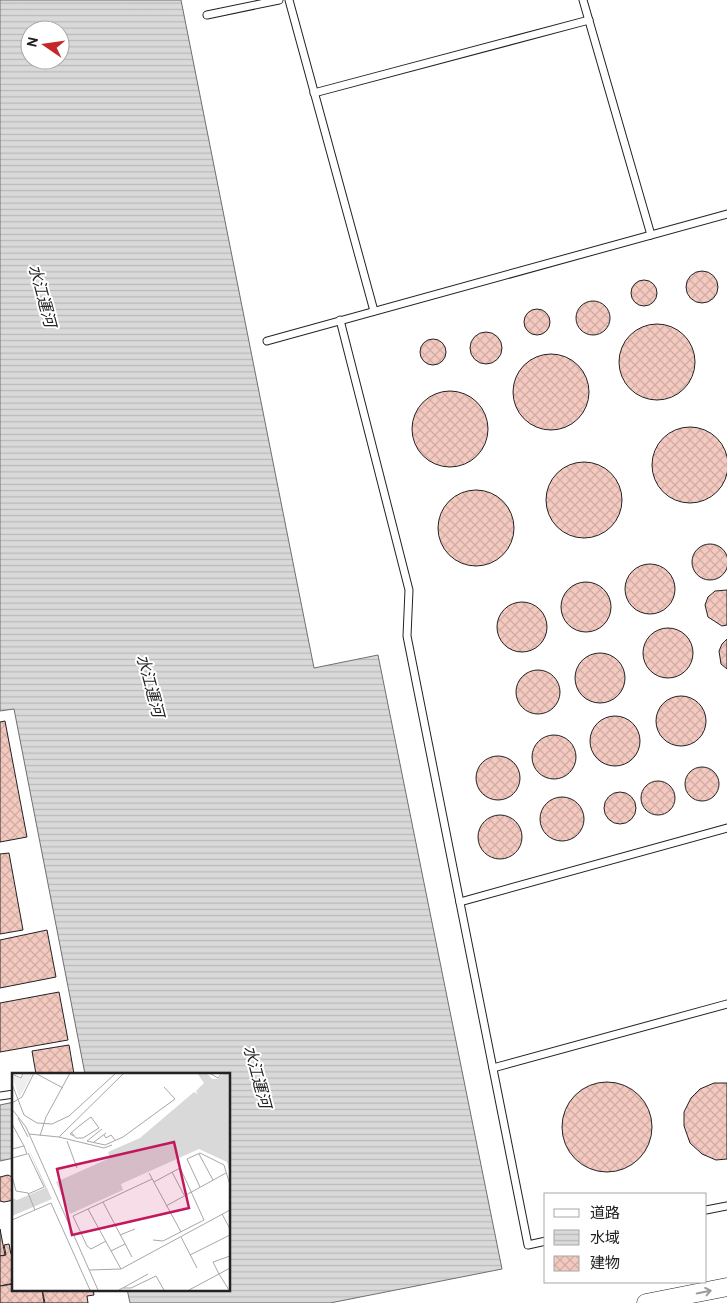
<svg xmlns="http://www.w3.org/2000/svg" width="727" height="1303" viewBox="0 0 727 1303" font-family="Overpass,'Noto Sans JP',sans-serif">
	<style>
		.water { fill: url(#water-rules); stroke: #6f6f6f; fill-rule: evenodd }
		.building { fill: url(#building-cross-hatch); stroke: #222 }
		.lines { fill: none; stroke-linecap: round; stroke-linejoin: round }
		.service-casing { stroke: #222; stroke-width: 9 }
		.tertiary-casing { stroke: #222; stroke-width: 19 }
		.service { stroke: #fff; stroke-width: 7 }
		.tertiary { stroke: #fff; stroke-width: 18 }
		.oneway { stroke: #9c9c9c }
		.labels { text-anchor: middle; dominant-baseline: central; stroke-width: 4; stroke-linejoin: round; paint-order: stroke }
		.water-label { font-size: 16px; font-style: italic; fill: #222; stroke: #fff }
		.inset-road { fill: none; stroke: #a7a7a7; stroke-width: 1 }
		.view { fill: #c2185b; fill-opacity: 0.15; stroke: #c2185b; stroke-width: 2.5 }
		.inset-edge { fill: none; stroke: #222; stroke-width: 2.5 }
	</style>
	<defs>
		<pattern id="water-rules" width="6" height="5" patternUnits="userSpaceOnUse" patternTransform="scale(1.25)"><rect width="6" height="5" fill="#d9d9d9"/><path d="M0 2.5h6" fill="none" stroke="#bababa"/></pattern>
		<pattern id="building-cross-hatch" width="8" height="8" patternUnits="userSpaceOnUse" patternTransform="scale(1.25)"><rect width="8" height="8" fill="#f3c9c0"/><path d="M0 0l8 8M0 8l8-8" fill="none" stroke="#d0aca5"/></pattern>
	</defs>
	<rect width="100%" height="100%" fill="#fff"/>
	<g class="water">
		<path d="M 0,0 L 181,0 L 314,668 L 378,655 L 502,1269 L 330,1303 L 130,1303 L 127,1289 L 229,1289 L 229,1074 L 85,1074 L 14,709 L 0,711 ZM 30,30 L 60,30 L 60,60 L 30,60 Z"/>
		<path d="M 14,1102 L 14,1158 L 0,1161 L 0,1105 Z"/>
	</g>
	<g class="building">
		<circle cx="702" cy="287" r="16"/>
		<circle cx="644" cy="293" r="13"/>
		<circle cx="593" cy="318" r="17"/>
		<circle cx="537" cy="322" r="13"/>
		<circle cx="657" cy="362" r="38"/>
		<circle cx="486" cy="348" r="16"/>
		<circle cx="433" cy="352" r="13"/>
		<circle cx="551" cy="392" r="38"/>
		<circle cx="450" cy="429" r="38"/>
		<circle cx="690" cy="465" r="38"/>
		<circle cx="584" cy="500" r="38"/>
		<circle cx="476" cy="528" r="38"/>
		<circle cx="710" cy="562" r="18"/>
		<circle cx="650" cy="589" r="25"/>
		<circle cx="586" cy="607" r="25"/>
		<path d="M 727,590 L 727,625 L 722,626 L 708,617 L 705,605 L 708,597 L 715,591 Z"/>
		<circle cx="522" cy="627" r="25"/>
		<circle cx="668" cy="653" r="25"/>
		<path d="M 727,639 L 727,669 L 721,664 L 719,651 L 722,644 Z"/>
		<circle cx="600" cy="678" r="25"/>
		<circle cx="538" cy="692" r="22"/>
		<circle cx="681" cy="721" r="25"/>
		<circle cx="615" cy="741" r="25"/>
		<path d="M 5,721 L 27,837 L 0,842 L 0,722 Z"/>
		<circle cx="554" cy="757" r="22"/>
		<circle cx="498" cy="778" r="22"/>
		<circle cx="702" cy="784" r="17"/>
		<circle cx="658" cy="798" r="17"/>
		<circle cx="620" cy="808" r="16"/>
		<circle cx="562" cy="819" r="22"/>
		<circle cx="500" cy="837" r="22"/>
		<path d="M 9,853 L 23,930 L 0,934 L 0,854 Z"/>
		<path d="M 47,930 L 56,977 L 0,988 L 0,940 Z"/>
		<path d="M 59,992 L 68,1040 L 0,1052 L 0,1003 Z"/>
		<path d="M 69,1045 L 74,1074 L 36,1074 L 32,1051 Z"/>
		<circle cx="607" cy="1127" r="45"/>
		<path d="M 714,1083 L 727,1083 L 727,1159 L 716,1160 L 702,1154 L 690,1143 L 684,1126 L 684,1112 L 691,1098 L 700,1089 Z"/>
		<path d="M 8,1175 L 14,1178 L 14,1200 L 4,1202 L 0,1201 L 0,1177 Z"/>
		<path d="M 0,1229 L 5,1255 L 0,1256 Z"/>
		<path d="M 9,1244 L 11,1254 L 14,1253 L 14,1283 L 0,1286 L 0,1256 L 6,1255 L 4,1245 Z"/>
		<path d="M 14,1284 L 14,1289 L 42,1289 L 44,1303 L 0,1303 L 0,1286 Z"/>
		<path d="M 42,1289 L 93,1289 L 94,1295 L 87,1296 L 88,1303 L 45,1303 Z"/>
	</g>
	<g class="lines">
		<defs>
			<g id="service">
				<path d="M 289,0 L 374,311"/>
				<path d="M 583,0 L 651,235"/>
				<path d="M 207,15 L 279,0"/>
				<path d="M 314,93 L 589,20"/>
				<path d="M 340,320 L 409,590 L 407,636 L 528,1245 L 546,1241"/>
				<path d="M 267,341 L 727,214"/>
				<path d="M 460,902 L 727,828"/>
				<path d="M 493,1068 L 727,1004"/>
				<path d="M 0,1096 L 14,1094"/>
				<path d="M 706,1210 L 727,1206"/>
			</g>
			<path id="tertiary" d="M 646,1303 L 727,1287"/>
		</defs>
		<use href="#service" class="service-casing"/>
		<use href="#tertiary" class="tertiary-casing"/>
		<use href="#service" class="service"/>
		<use href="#tertiary" class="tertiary"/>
	</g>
	<defs><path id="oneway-shaft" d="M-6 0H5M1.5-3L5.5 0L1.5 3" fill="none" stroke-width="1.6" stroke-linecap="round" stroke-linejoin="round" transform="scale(1.25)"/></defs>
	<use class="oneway" href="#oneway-shaft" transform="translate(704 1292) rotate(-11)"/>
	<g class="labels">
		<g class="water-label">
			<text transform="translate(41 296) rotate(75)">水江運河</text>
			<text transform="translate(149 686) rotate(75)">水江運河</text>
			<text transform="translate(256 1077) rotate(75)">水江運河</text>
		</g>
	</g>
	<g transform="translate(12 1073)">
		<rect width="218" height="218" fill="#fff"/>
		<path d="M 12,0 L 21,0 L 7,25 L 0,1 L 9,6 Z" fill="#eee"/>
		<path d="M 185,0 L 195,0 L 200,6 L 206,6 L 212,0 L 217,0 L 217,98 L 215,89 L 187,76 L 109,111 L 111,117 L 58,141 L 44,109 L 98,85 L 96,79 L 128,65 L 182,19 L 186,21 L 184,18 L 192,10 ZM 14,70 L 40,126 L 0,143 L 0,125 L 5,127 L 33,115 Z" fill="#d9d9d9"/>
		<path class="inset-road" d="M 23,0 L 51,15M 197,0 L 206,5 L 210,0M 0,1 L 9,5 L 11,0M 0,11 L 12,42 L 25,50 L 40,51 L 57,43 L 104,0M 0,30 L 10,24 L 22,0M 0,36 L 14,54 L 86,217M 6,45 L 16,64M 0,51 L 12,73 L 0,76M 59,59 L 64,65 L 71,65 L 87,55 L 79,44 L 67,53M 17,61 L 47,64 L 112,0M 92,62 L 94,65 L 99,62 L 103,67M 28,63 L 34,44 L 58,0M 62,63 L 58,61 L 67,53M 47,64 L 92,75 L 100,72M 55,68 L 65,95M 75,68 L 93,72 L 111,64 L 163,26 L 152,14M 75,68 L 90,56M 82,69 L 94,60M 16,80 L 32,114 L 16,121M 187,81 L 201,107M 0,85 L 15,81 L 12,73M 160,99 L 172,122M 137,100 L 169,159M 0,103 L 4,118 L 16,120 L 23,137M 142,109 L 168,95M 188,114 L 175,86 L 188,80 L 212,92 L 218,112M 91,129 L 120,184M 154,133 L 214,100M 76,136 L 109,196M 210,141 L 218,156M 0,147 L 39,130 L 78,217M 108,162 L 123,156M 169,164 L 185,195M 141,167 L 151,168 L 192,147 L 165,88M 94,168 L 79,176 L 75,173 L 61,143 L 140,106M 99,178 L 113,171M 178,182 L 218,162M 218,183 L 201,189 L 207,201 L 218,195M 77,197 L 109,196 L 218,137M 111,215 L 119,215 L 144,203 L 152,217M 107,217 L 136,201M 177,217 L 207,201 L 217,217"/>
		<path class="view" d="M 162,69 L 177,135 L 60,162 L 45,96 Z"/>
		<rect width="218" height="218" class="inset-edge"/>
	</g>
	<rect x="544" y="1193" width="162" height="90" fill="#ffffff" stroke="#a7a7a7"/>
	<rect x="554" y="1209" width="25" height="8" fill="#ffffff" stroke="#a7a7a7"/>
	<text x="590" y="1218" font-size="15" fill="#222222">道路</text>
	<rect x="554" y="1230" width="25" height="15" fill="url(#water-rules)" stroke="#a7a7a7"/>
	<text x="590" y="1243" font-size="15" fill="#222222">水域</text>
	<rect x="554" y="1256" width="25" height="15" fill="url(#building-cross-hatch)" stroke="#a7a7a7"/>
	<text x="590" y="1268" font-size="15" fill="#222222">建物</text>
	<g transform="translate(45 45) rotate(283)"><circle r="24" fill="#ffffff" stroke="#a7a7a7"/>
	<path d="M0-4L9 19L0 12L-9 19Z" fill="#c62828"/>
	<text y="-8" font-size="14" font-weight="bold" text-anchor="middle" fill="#222222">N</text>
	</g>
</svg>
